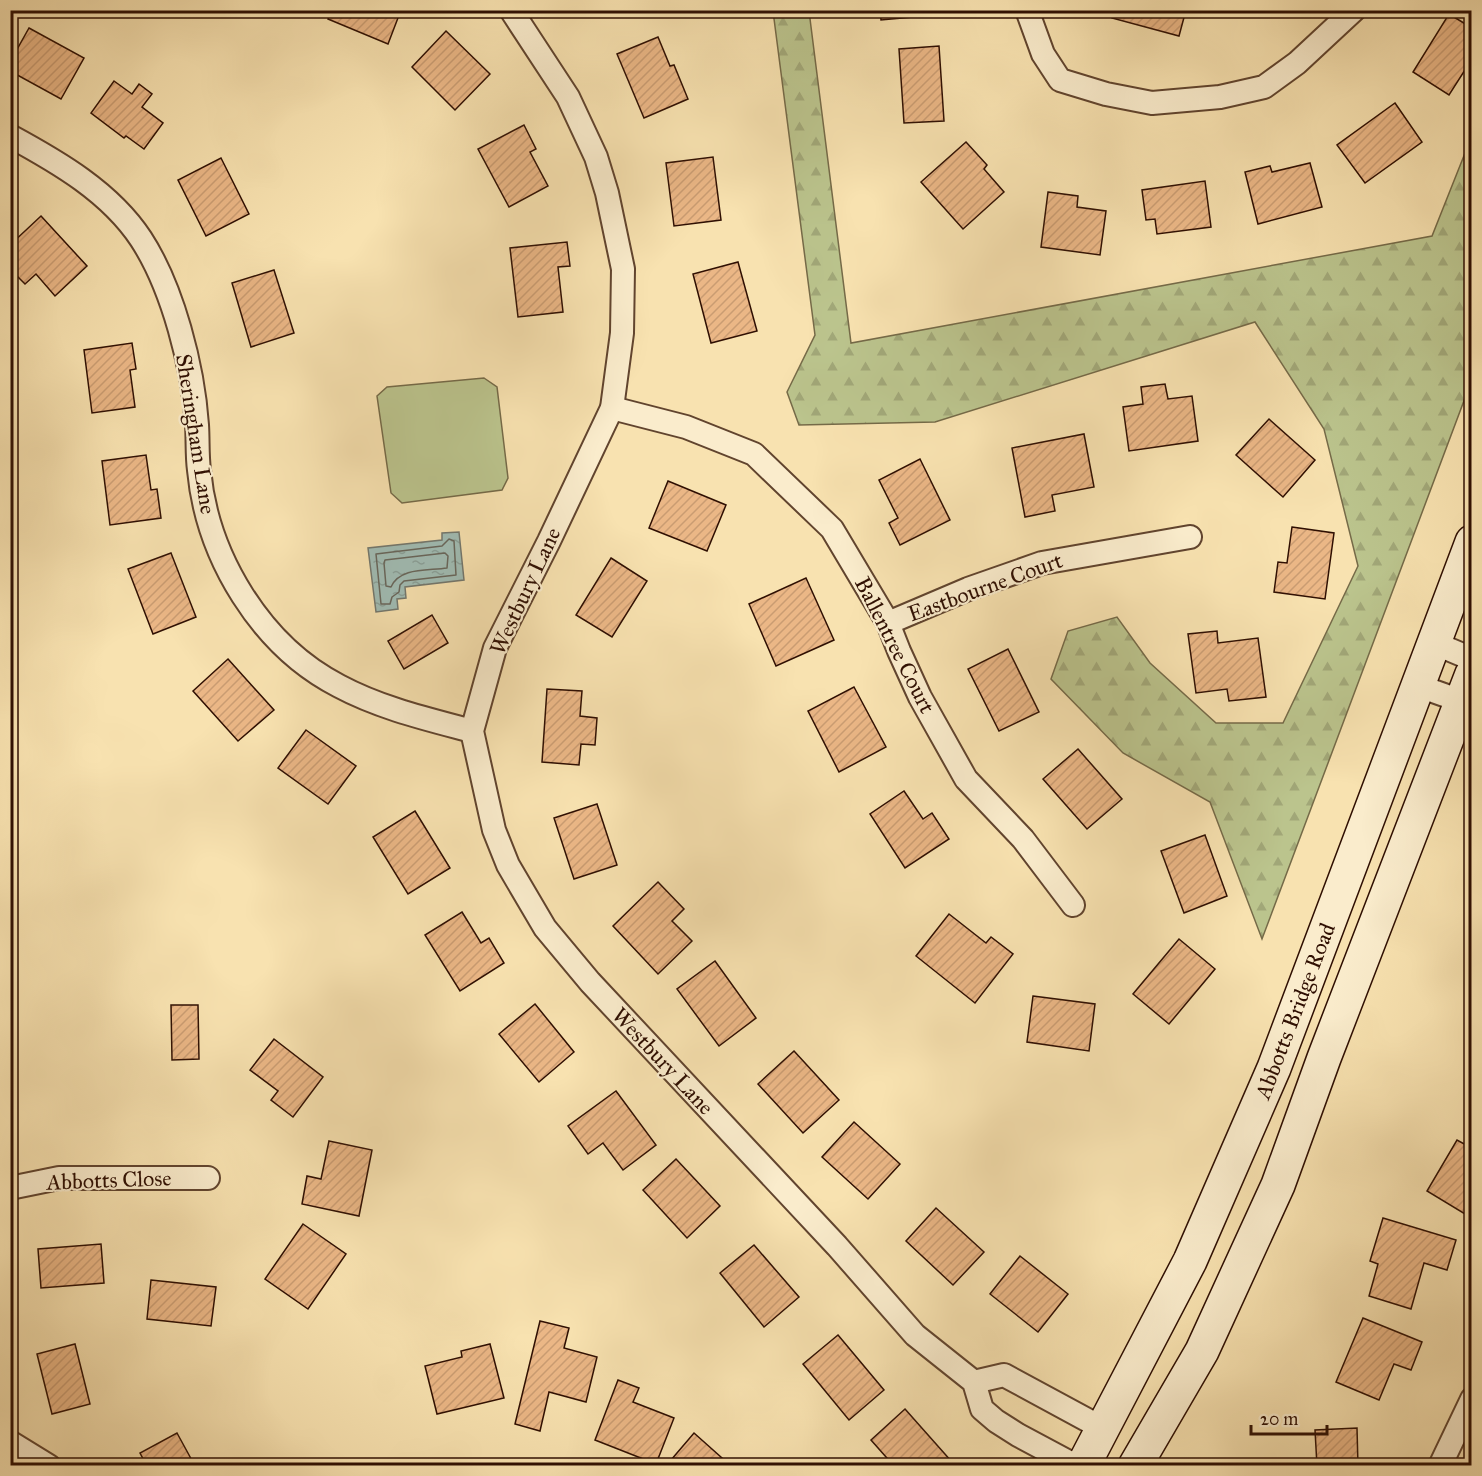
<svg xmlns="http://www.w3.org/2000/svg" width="1482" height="1476" viewBox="0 0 1482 1476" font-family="'IM FELL Great Primer',serif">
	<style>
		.grass { fill: #bbc48d; stroke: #756a48; stroke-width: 1.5 }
		.forest { fill: url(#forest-firs); stroke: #756a48; stroke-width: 1.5 }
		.water { fill: url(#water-ripples); stroke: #73776d; stroke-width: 1.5 }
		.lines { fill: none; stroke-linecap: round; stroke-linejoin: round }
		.shore { stroke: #68665b; stroke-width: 1.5 }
		.building { fill: url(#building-hatch); stroke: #2f0f02; stroke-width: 1.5 }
		.minor-casing { stroke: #61442e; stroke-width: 26 }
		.secondary-casing { stroke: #2f0f02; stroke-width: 36 }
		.minor { stroke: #faeccc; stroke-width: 22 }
		.secondary { stroke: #faeccc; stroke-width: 33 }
		.labels { text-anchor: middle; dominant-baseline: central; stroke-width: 4.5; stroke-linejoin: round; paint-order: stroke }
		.street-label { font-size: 22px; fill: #2f0f02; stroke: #faeccc }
	</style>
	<defs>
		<pattern id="forest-firs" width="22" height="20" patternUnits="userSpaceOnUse" patternTransform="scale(1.5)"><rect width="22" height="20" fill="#bbc48d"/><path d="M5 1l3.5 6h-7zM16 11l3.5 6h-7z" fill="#a1a778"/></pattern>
		<pattern id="water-ripples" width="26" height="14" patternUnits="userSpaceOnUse" patternTransform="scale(1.5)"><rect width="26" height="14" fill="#a0bcb4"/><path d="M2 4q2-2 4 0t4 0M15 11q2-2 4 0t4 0" fill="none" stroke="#8aa099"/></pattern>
		<pattern id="building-hatch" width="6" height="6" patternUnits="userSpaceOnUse" patternTransform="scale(1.5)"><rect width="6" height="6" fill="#ebb786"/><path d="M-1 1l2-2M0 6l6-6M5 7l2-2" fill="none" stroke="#ca9c72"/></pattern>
	</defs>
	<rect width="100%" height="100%" fill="#f8e2b0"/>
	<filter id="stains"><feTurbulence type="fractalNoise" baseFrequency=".00333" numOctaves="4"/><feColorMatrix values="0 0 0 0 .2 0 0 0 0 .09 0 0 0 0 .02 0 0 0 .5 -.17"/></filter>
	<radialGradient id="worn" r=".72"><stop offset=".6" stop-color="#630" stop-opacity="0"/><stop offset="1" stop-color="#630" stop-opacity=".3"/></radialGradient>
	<path class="grass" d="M 484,378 L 497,387 L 508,478 L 502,490 L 402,503 L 391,493 L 377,396 L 387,387 Z"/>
	<path class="forest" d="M 773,11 L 809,11 L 851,343 L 1432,236 L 1471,138 L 1471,382 L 1262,939 L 1210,802 L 1123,753 L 1051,679 L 1068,631 L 1117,617 L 1150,663 L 1216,723 L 1283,723 L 1358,566 L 1324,429 L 1255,322 L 935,422 L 799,425 L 787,392 L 815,335 Z"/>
	<path class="water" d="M 459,532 L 464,580 L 405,587 L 406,598 L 397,599 L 398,609 L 376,612 L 368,548 L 442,540 L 442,533 Z"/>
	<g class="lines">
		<g class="shore">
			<path d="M 449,539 L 454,541 L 456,575 L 404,581 L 400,585 L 399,592 L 392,597 L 390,604 L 381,604 L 376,554 L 442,546 Z"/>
			<path d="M 445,553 L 448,556 L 447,568 C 428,571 400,567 391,587 L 386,586 L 384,563 L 385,560 Z"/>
		</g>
	</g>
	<g class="building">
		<path d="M 331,10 L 401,10 L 388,44 L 328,19 Z"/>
		<path d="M 880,10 L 935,10 L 935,15 L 881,20 Z"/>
		<path d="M 1114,10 L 1186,10 L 1179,36 L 1112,18 Z"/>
		<path d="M 1449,14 L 1472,28 L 1472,59 L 1449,95 L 1413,72 Z"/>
		<path d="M 29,28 L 84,58 L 61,99 L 10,71 L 10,62 Z"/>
		<path d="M 446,31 L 490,74 L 455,110 L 412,67 Z"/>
		<path d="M 658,37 L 670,66 L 674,65 L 688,99 L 644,118 L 617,54 Z"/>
		<path d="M 939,46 L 944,121 L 904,123 L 899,49 Z"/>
		<path d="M 114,81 L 132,94 L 139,84 L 152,94 L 142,107 L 163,123 L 144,149 L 126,136 L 124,138 L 91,113 Z"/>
		<path d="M 1395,103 L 1422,142 L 1365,183 L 1337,145 Z"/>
		<path d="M 524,125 L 536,149 L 530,152 L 548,186 L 509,207 L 478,149 Z"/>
		<path d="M 966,142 L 987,165 L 984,169 L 1004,192 L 963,229 L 921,182 Z"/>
		<path d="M 713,157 L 721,220 L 674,226 L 666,163 Z"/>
		<path d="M 221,158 L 249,214 L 206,236 L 178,180 Z"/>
		<path d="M 1310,163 L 1322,207 L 1258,224 L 1245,172 L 1270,166 L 1272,172 Z"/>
		<path d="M 1205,181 L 1211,227 L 1157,234 L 1155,219 L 1146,220 L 1142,190 Z"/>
		<path d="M 1048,192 L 1078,196 L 1077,207 L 1106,211 L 1100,255 L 1041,247 Z"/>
		<path d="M 41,216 L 87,266 L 55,296 L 36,274 L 25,284 L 10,269 L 10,245 Z"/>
		<path d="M 567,242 L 570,266 L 558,267 L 563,312 L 518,317 L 510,248 Z"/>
		<path d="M 738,262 L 757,331 L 711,343 L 693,274 Z"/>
		<path d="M 274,270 L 294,333 L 251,347 L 232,283 Z"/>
		<path d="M 132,343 L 136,369 L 130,370 L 135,407 L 92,413 L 84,350 Z"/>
		<path d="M 1165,384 L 1168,399 L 1192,396 L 1198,441 L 1129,451 L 1123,407 L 1143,404 L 1141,387 Z"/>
		<path d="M 1269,419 L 1315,460 L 1283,497 L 1236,455 Z"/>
		<path d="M 1084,434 L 1094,487 L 1052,495 L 1055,511 L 1025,517 L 1012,448 Z"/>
		<path d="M 146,455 L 151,490 L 157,489 L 161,518 L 110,525 L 102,461 Z"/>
		<path d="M 920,459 L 950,520 L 900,545 L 889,523 L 898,518 L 879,480 Z"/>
		<path d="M 668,481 L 726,505 L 707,551 L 649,528 Z"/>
		<path d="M 1292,527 L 1334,533 L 1325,599 L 1274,592 L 1278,562 L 1287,563 Z"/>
		<path d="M 171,553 L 196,617 L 153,634 L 128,569 Z"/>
		<path d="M 611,558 L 647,581 L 612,637 L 576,615 Z"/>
		<path d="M 806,578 L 834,640 L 776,666 L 749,604 Z"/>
		<path d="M 432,615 L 448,643 L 404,669 L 388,641 Z"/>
		<path d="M 1217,631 L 1218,643 L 1258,638 L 1266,697 L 1229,701 L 1227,689 L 1196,693 L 1188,634 Z"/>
		<path d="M 1008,649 L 1039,712 L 999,731 L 968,669 Z"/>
		<path d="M 228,659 L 274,710 L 238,741 L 193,691 Z"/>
		<path d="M 854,687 L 886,747 L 839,772 L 808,711 Z"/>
		<path d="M 547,689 L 582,691 L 580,716 L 597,718 L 595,745 L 581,744 L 579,765 L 542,762 Z"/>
		<path d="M 306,730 L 356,766 L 328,804 L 278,768 Z"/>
		<path d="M 1078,749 L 1122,799 L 1087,829 L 1043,779 Z"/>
		<path d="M 904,791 L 923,819 L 932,813 L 949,839 L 905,868 L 870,814 Z"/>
		<path d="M 597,804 L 617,865 L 574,879 L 554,818 Z"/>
		<path d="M 415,811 L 450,868 L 408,894 L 373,837 Z"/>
		<path d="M 1205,835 L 1227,896 L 1184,913 L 1161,851 Z"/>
		<path d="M 658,882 L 684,909 L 672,921 L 692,941 L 658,974 L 613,926 Z"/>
		<path d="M 462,912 L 481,943 L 489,938 L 504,963 L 460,991 L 425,935 Z"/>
		<path d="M 949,914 L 986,943 L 991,937 L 1013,954 L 975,1003 L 916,956 Z"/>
		<path d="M 1179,939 L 1215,969 L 1169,1024 L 1133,994 Z"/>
		<path d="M 715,961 L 756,1018 L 719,1046 L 677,989 Z"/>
		<path d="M 1033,996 L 1095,1004 L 1089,1051 L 1027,1042 Z"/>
		<path d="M 535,1004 L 574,1052 L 539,1082 L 499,1034 Z"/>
		<path d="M 171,1005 L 198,1005 L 199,1059 L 172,1060 Z"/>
		<path d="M 274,1039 L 323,1077 L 293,1117 L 271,1100 L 278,1091 L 250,1070 Z"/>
		<path d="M 794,1051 L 839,1100 L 803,1133 L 758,1084 Z"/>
		<path d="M 616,1091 L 656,1145 L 623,1170 L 603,1143 L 588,1154 L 568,1126 Z"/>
		<path d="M 854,1122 L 900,1164 L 868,1199 L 822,1157 Z"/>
		<path d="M 1472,1135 L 1472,1203 L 1465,1214 L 1427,1191 L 1457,1140 L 1466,1145 Z"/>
		<path d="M 329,1141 L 372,1150 L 359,1216 L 302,1204 L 307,1176 L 321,1179 Z"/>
		<path d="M 676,1159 L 720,1206 L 687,1238 L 643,1190 Z"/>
		<path d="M 936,1208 L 984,1252 L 953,1285 L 906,1241 Z"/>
		<path d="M 1383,1218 L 1456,1240 L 1447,1270 L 1424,1263 L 1411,1309 L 1369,1296 L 1378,1264 L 1370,1261 Z"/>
		<path d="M 303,1224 L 346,1254 L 308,1309 L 265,1279 Z"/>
		<path d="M 101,1244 L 104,1283 L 41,1288 L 38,1249 Z"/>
		<path d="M 754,1245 L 799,1297 L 764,1327 L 720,1273 Z"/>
		<path d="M 1020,1256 L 1068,1294 L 1038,1332 L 990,1294 Z"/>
		<path d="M 151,1280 L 216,1287 L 211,1326 L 147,1319 Z"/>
		<path d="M 1363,1318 L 1422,1342 L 1411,1370 L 1394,1364 L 1379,1400 L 1336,1382 Z"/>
		<path d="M 540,1321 L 569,1328 L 564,1348 L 597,1357 L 586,1402 L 549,1392 L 540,1431 L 515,1424 Z"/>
		<path d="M 838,1335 L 884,1390 L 849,1420 L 803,1364 Z"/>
		<path d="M 75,1344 L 90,1404 L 52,1414 L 37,1354 Z"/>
		<path d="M 490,1344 L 504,1398 L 437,1414 L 425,1366 L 462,1357 L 461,1351 Z"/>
		<path d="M 618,1380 L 639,1388 L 633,1402 L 674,1418 L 656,1464 L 595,1440 Z"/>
		<path d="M 905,1409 L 952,1462 L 948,1466 L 894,1466 L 871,1440 Z"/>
		<path d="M 1357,1428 L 1358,1466 L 1317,1466 L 1315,1430 Z"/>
		<path d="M 177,1433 L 195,1466 L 147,1466 L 140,1453 Z"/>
		<path d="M 694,1433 L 731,1466 L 677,1466 L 671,1460 Z"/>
	</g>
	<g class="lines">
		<defs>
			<g id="minor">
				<path d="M 511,10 L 568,97 L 596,157 L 607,193 L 623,269 L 622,333 L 612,408 L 549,541 L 495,648 L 472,731 L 494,830 L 508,865 L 545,928 L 590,982 L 837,1246 L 915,1335 L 974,1382 L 982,1409 L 996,1421 L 1018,1435 L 1076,1466"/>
				<path d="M 1027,10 L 1043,54 L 1060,80 L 1106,94 L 1152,103 L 1220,97 L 1264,87 L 1297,63 L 1354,10"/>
				<path d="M 10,136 C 58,162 110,192 141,239 C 173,288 193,367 197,425 C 198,440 197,455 199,470 C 207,557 261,646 339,686 C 380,708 427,719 472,731"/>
				<path d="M 612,408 L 686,427 L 754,454 L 832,529 L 888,623 L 899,651 L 920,697 L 966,779 L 1023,839 L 1073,905"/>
				<path d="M 888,623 L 968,589 L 1042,563 L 1190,537"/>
				<path d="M 1434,643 L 1472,659"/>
				<path d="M 1419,686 L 1472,705"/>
				<path d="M 10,1188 L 59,1178 L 208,1178"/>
				<path d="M 974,1382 L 1004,1375 L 1102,1428"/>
				<path d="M 10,1442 L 49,1466"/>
				<path d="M 1440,1466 L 1472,1399"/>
			</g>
			<g id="secondary">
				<path d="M 1083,1466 L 1190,1261 L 1274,1068 L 1472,542"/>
				<path d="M 1135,1466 L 1202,1351 L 1278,1185 L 1324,1058 L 1472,674"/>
			</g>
		</defs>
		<use href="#minor" class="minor-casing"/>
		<use href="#secondary" class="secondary-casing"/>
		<use href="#minor" class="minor"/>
		<use href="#secondary" class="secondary"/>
	</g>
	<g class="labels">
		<g class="street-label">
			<text transform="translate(196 434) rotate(81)">Sheringham Lane</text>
			<text transform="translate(985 587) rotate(-20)">Eastbourne Court</text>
			<text transform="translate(525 591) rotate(-65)">Westbury Lane</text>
			<text transform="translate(895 645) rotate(63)">Ballentree Court</text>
			<text transform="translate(1295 1011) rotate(-69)">Abbotts Bridge Road</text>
			<text transform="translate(663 1061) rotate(47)">Westbury Lane</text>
			<text transform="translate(109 1180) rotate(-2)">Abbotts Close</text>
		</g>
	</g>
	<rect width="1482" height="1476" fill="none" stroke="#f8e2b0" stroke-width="36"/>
	<rect x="12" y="12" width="1458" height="1452" fill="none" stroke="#2f0f02" stroke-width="3"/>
	<rect x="18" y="18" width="1446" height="1440" fill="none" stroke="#2f0f02" stroke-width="1.5"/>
	<path d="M1251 1425v9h76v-9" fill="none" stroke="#2f0f02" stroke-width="3"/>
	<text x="1260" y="1425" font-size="18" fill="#2f0f02" stroke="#faeccc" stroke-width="4.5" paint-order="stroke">20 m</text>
	<rect width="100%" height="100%" filter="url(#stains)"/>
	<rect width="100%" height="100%" fill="url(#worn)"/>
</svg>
